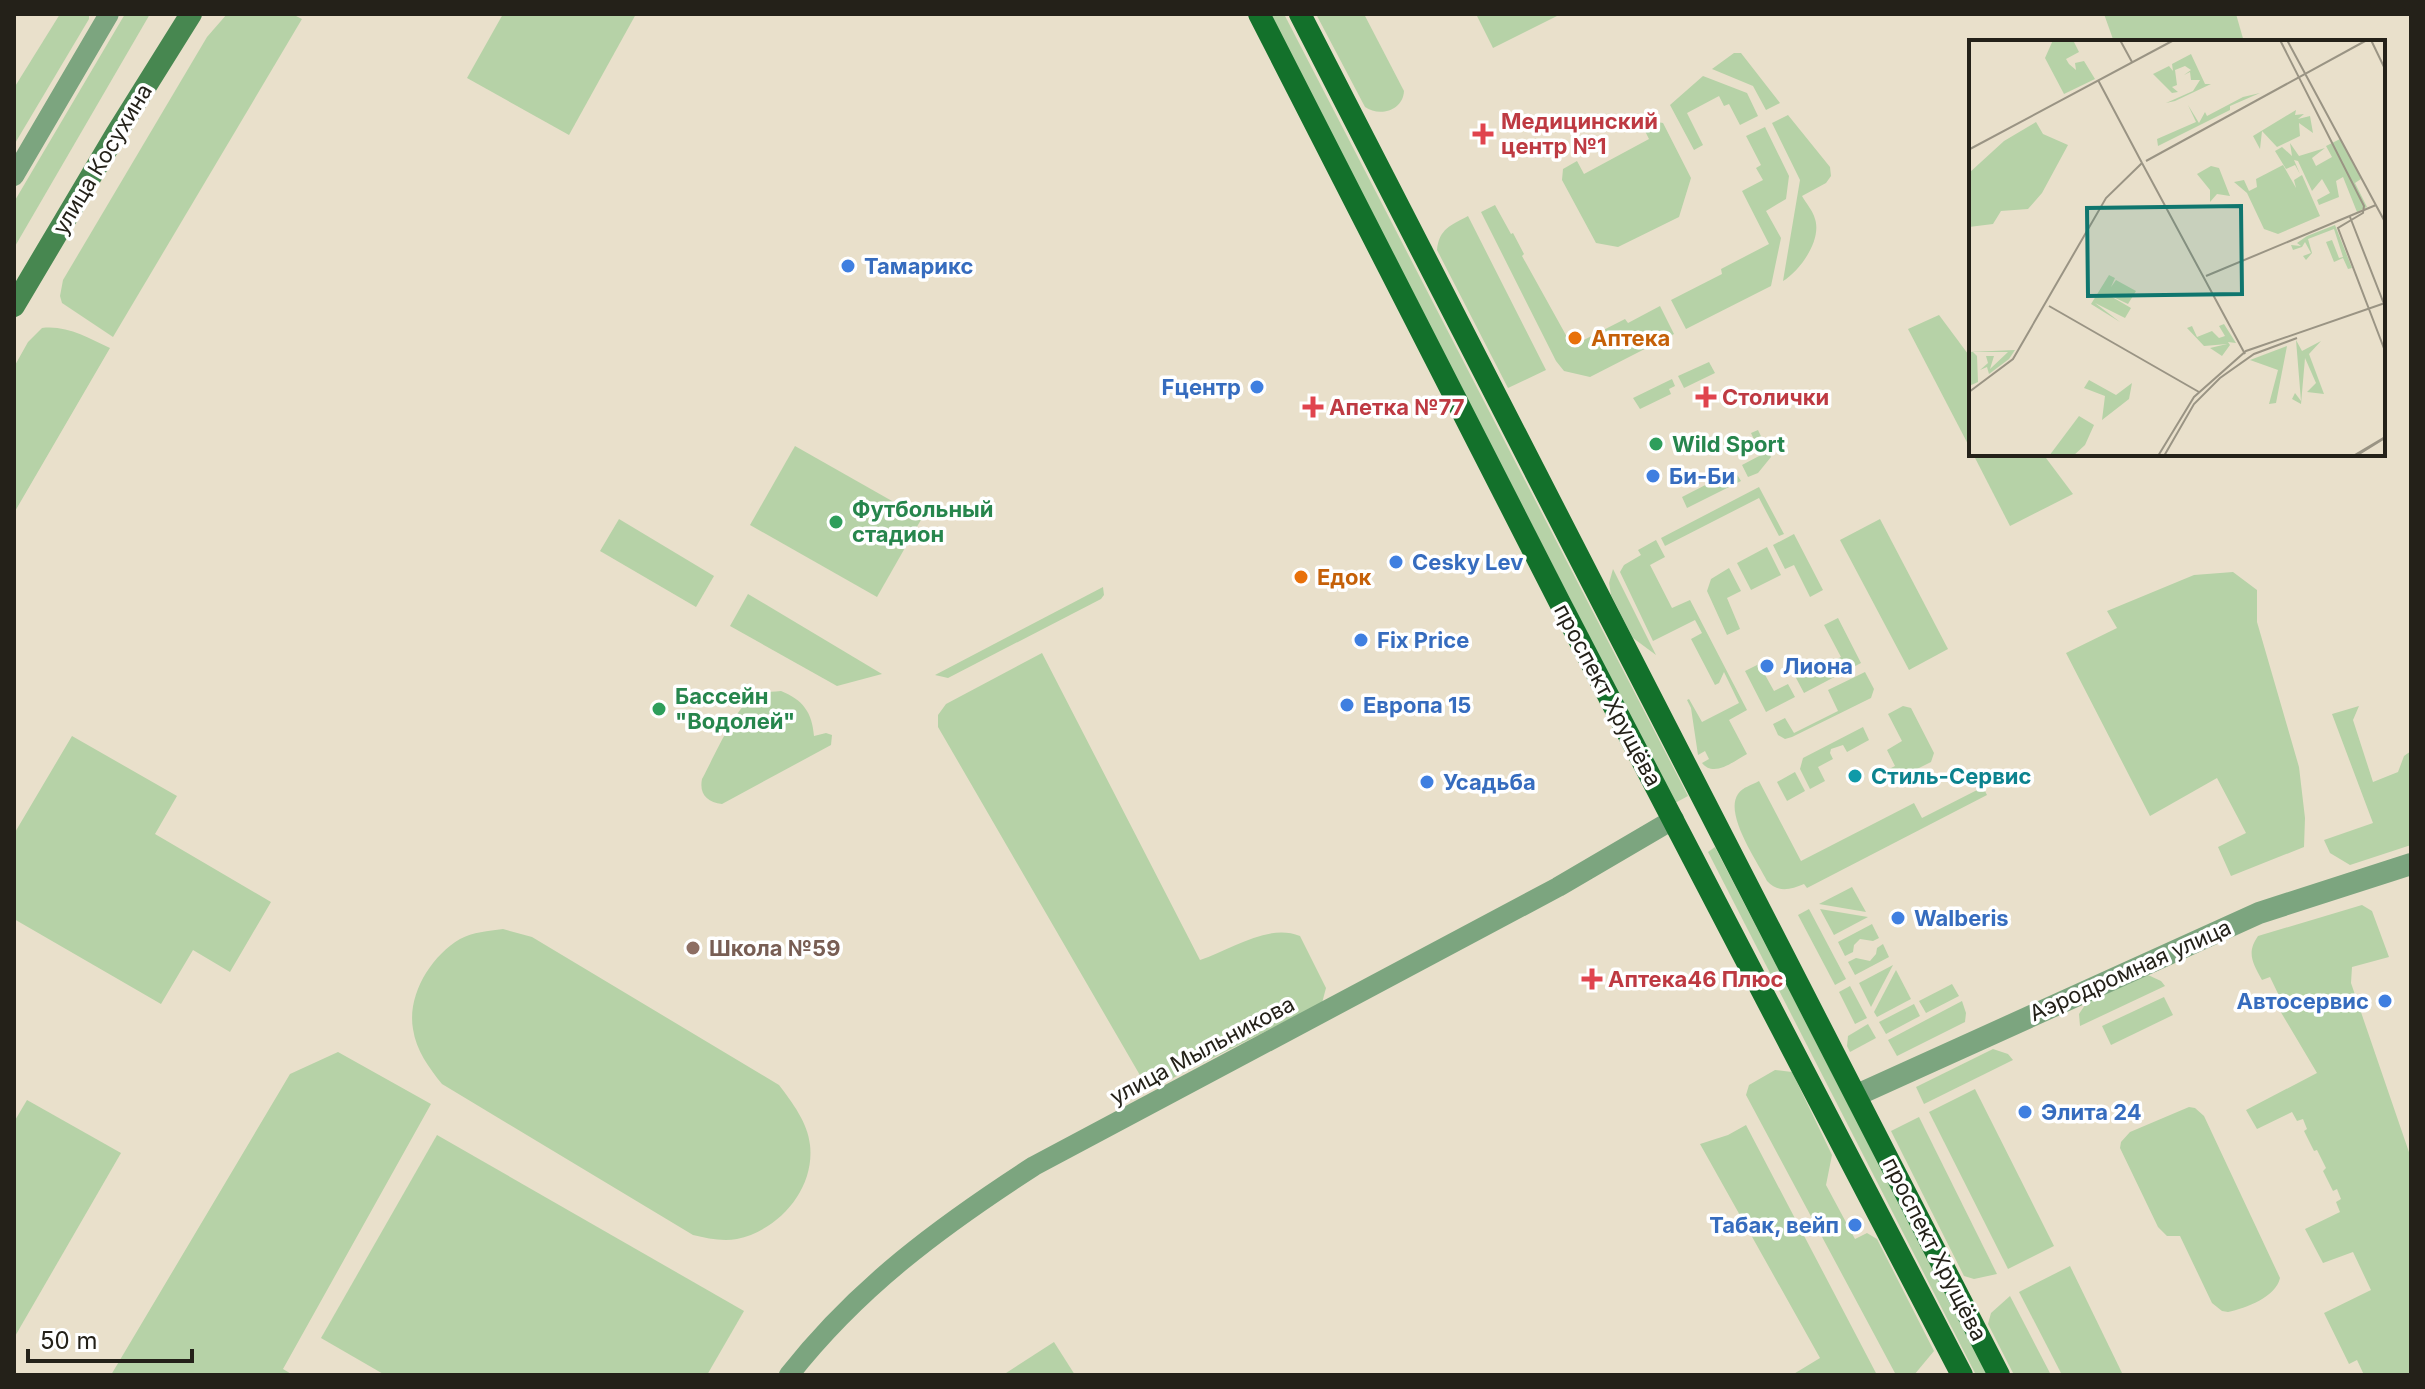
<svg xmlns="http://www.w3.org/2000/svg" width="2425" height="1389" viewBox="0 0 2425 1389" font-family="Inter,sans-serif">
	<style>
		.green { fill: #b6d2a7 }
		.lines { fill: none; stroke-linecap: round; stroke-linejoin: round }
		.minor { stroke: #7ca57f; stroke-width: 20 }
		.tertiary { stroke: #7ca57f; stroke-width: 22 }
		.secondary { stroke: #478750; stroke-width: 22 }
		.primary { stroke: #13712b; stroke-width: 22 }
		.health-dot { fill: #e0444e; stroke: #fff; stroke-width: 3 }
		.shop-dot { fill: #3f7fe0; stroke: #fff; stroke-width: 3 }
		.food-dot { fill: #e8710a; stroke: #fff; stroke-width: 3 }
		.leisure-dot { fill: #2e9e5b; stroke: #fff; stroke-width: 3 }
		.culture-dot { fill: #0f9aa8; stroke: #fff; stroke-width: 3 }
		.education-dot { fill: #8d6e63; stroke: #fff; stroke-width: 3 }
		.labels { text-anchor: middle; dominant-baseline: central; stroke-width: 7; stroke-linejoin: round; paint-order: stroke }
		.health-label { font-size: 22px; font-weight: bold; fill: #be3a42; stroke: #fff; text-anchor: start }
		.street-label { font-size: 22px; fill: #242119; stroke: #fff }
		.shop-label { font-size: 22px; font-weight: bold; fill: #366cbe; stroke: #fff; text-anchor: start }
		.food-label { font-size: 22px; font-weight: bold; fill: #c56008; stroke: #fff; text-anchor: start }
		.leisure-label { font-size: 22px; font-weight: bold; fill: #27864d; stroke: #fff; text-anchor: start }
		.culture-label { font-size: 22px; font-weight: bold; fill: #0d838f; stroke: #fff; text-anchor: start }
		.education-label { font-size: 22px; font-weight: bold; fill: #785e54; stroke: #fff; text-anchor: start }
		.inset-road { fill: none; stroke: #9a9484; stroke-width: 2 }
		.view { fill: #0f766e; fill-opacity: 0.15; stroke: #0f766e; stroke-width: 4 }
		.inset-edge { fill: none; stroke: #242119; stroke-width: 4 }
	</style>
	<rect width="100%" height="100%" fill="#e9e0cb"/>
	<g class="green">
		<path d="M 60,14 L 89,14 L 89,19 L 14,145 L 14,88 Z"/>
		<path d="M 125,14 L 150,14 L 14,248 L 14,202 Z"/>
		<path d="M 227,14 L 292,14 L 302,19 L 113,337 L 62,303 L 60,296 L 63,280 L 207,37 Z"/>
		<path d="M 503,14 L 636,14 L 569,135 L 467,78 Z"/>
		<path d="M 1269,14 L 1284,14 L 1688,796 L 1675,803 Z"/>
		<path d="M 1316,14 L 1364,14 L 1404,91 C 1403,111 1379,117 1365,107 Z"/>
		<path d="M 1476,14 L 1561,14 L 1493,48 Z"/>
		<path d="M 2104,14 L 2236,14 L 2244,42 L 2114,42 Z"/>
		<path d="M 1734,53 L 1741,53 L 1780,103 L 1766,110 L 1753,86 L 1712,69 Z"/>
		<path d="M 1703,76 L 1747,93 L 1758,116 L 1740,125 L 1729,104 L 1724,106 L 1719,96 L 1687,113 L 1703,145 L 1694,150 L 1670,105 Z"/>
		<path d="M 1788,115 L 1830,167 L 1831,176 L 1826,183 L 1802,196 C 1806,203 1813,211 1815,219 C 1822,240 1800,271 1783,281 L 1800,180 L 1772,123 Z"/>
		<path d="M 1652,121 L 1663,123 L 1691,178 L 1679,217 L 1618,247 L 1596,243 L 1562,180 L 1563,169 L 1577,161 L 1584,174 L 1649,139 L 1643,127 Z"/>
		<path d="M 1765,127 L 1789,176 L 1786,199 L 1766,211 L 1781,238 L 1771,286 L 1686,329 L 1671,300 L 1722,274 L 1721,269 L 1769,244 L 1742,191 L 1763,180 L 1756,168 L 1761,165 L 1746,136 Z"/>
		<path d="M 1495,205 L 1511,234 L 1513,233 L 1524,254 L 1522,256 L 1572,346 L 1625,319 L 1628,323 L 1660,306 L 1674,334 L 1590,377 L 1564,371 L 1556,361 L 1481,212 Z"/>
		<path d="M 1468,216 L 1546,370 L 1508,388 L 1437,250 C 1439,229 1451,225 1468,216 Z"/>
		<path d="M 1939,315 L 1971,358 L 1971,450 L 1908,329 Z"/>
		<path d="M 42,328 C 67,325 88,338 110,348 L 14,513 L 14,367 L 28,342 Z"/>
		<path d="M 1709,362 L 1715,373 L 1684,388 L 1678,376 Z"/>
		<path d="M 1672,379 L 1675,386 L 1669,389 L 1671,394 L 1640,409 L 1633,398 Z"/>
		<path d="M 1758,430 L 1771,457 L 1758,473 L 1748,477 L 1742,465 L 1761,455 L 1751,433 Z"/>
		<path d="M 795,446 L 922,518 L 877,597 L 750,525 Z"/>
		<path d="M 1973,454 L 2043,454 L 2073,494 L 2010,526 Z"/>
		<path d="M 1736,473 L 1741,481 L 1687,508 L 1682,497 L 1719,478 L 1720,480 Z"/>
		<path d="M 1759,487 L 1784,534 L 1779,536 L 1759,498 L 1665,546 L 1661,538 Z"/>
		<path d="M 619,519 L 714,576 L 696,607 L 600,551 Z"/>
		<path d="M 1880,519 L 1948,649 L 1909,670 L 1840,540 Z"/>
		<path d="M 1794,534 L 1823,590 L 1810,597 L 1794,565 L 1785,569 L 1773,545 Z"/>
		<path d="M 1656,540 L 1665,557 L 1650,565 L 1672,608 L 1690,600 L 1747,710 L 1729,720 L 1747,754 C 1734,761 1714,778 1702,763 L 1709,759 L 1705,751 L 1698,755 L 1691,708 L 1687,700 L 1689,699 L 1702,722 L 1739,703 L 1724,672 L 1719,683 L 1715,685 L 1691,639 L 1702,633 L 1695,620 L 1653,641 L 1620,572 L 1624,565 L 1641,555 L 1638,550 Z"/>
		<path d="M 1767,547 L 1781,575 L 1751,590 L 1737,563 Z"/>
		<path d="M 1729,568 L 1741,591 L 1727,598 L 1740,629 L 1727,635 L 1707,591 L 1711,579 Z"/>
		<path d="M 1613,569 L 1656,655 L 1633,638 L 1611,595 L 1609,583 Z"/>
		<path d="M 2233,572 L 2257,590 L 2257,622 L 2299,767 L 2305,818 L 2304,847 L 2231,876 L 2218,847 L 2246,833 L 2217,778 L 2150,816 L 2066,653 L 2117,628 L 2107,611 L 2194,575 Z"/>
		<path d="M 1103,587 L 1104,595 L 1101,599 L 948,678 L 935,675 Z"/>
		<path d="M 748,594 L 882,674 L 837,686 L 730,626 Z"/>
		<path d="M 1838,618 L 1861,663 L 1804,693 L 1795,676 L 1825,661 L 1827,664 L 1841,657 L 1824,625 Z"/>
		<path d="M 1042,653 L 1200,960 C 1231,950 1268,923 1300,936 L 1326,988 L 1322,1003 L 1163,1083 L 1152,1083 L 1141,1077 L 938,727 L 938,715 L 946,704 Z"/>
		<path d="M 1759,664 L 1774,691 L 1788,684 L 1795,697 L 1766,712 L 1745,671 Z"/>
		<path d="M 1865,672 L 1874,689 L 1871,698 L 1792,737 L 1785,739 L 1778,735 L 1773,724 L 1785,718 L 1794,733 L 1838,711 L 1828,690 Z"/>
		<path d="M 781,691 C 803,700 812,712 814,736 L 826,733 L 832,735 L 831,745 L 722,804 C 707,802 699,794 702,779 C 713,759 734,711 751,698 C 760,692 770,692 781,691 Z"/>
		<path d="M 1903,706 L 1911,708 L 1934,753 L 1931,762 L 1891,782 L 1885,771 L 1895,766 L 1887,750 L 1902,741 L 1888,714 Z"/>
		<path d="M 2359,706 L 2353,720 L 2373,782 L 2398,772 L 2404,756 L 2411,751 L 2411,845 L 2350,865 L 2330,853 L 2324,840 L 2373,823 L 2332,714 Z"/>
		<path d="M 1863,727 L 1869,740 L 1847,752 L 1843,745 L 1831,749 L 1830,753 L 1833,759 L 1818,767 L 1825,781 L 1810,789 L 1800,769 L 1803,758 Z"/>
		<path d="M 72,736 L 177,796 L 155,834 L 271,902 L 230,972 L 193,950 L 161,1004 L 14,919 L 14,834 Z"/>
		<path d="M 1795,772 L 1805,791 L 1787,801 L 1777,782 Z"/>
		<path d="M 1759,781 L 1801,861 L 1914,803 L 1922,818 L 1983,787 L 1987,795 L 1807,888 L 1804,884 C 1790,890 1778,893 1767,881 C 1757,861 1724,814 1738,794 C 1743,787 1752,785 1759,781 Z"/>
		<path d="M 1715,847 L 1988,1375 L 1976,1375 L 1708,852 Z"/>
		<path d="M 1852,887 L 1866,912 L 1819,904 Z"/>
		<path d="M 2362,905 L 2372,911 L 2389,957 L 2352,967 L 2351,983 L 2411,1158 L 2411,1375 L 2364,1375 L 2357,1360 L 2349,1364 L 2324,1313 L 2371,1290 L 2353,1252 L 2323,1263 L 2305,1229 L 2340,1212 L 2336,1202 L 2341,1199 L 2337,1189 L 2333,1191 L 2323,1171 L 2326,1168 L 2317,1150 L 2314,1151 L 2304,1131 L 2307,1129 L 2303,1119 L 2297,1121 L 2292,1112 L 2257,1129 L 2246,1110 L 2317,1073 L 2279,1009 L 2284,1006 L 2270,977 L 2262,980 C 2253,963 2246,953 2258,936 Z"/>
		<path d="M 1809,909 L 1846,979 L 1835,985 L 1798,915 Z"/>
		<path d="M 1820,909 L 1868,917 L 1834,935 Z"/>
		<path d="M 1872,924 L 1879,938 L 1873,941 L 1860,939 L 1854,945 L 1853,952 L 1845,956 L 1838,942 Z"/>
		<path d="M 503,929 L 532,937 L 779,1085 C 792,1102 808,1123 810,1145 C 815,1189 779,1230 737,1239 C 722,1242 707,1238 693,1235 L 442,1084 C 429,1068 416,1050 413,1029 C 407,995 431,956 460,939 C 473,932 488,931 503,929 Z"/>
		<path d="M 1883,944 L 1889,957 L 1855,975 L 1848,962 L 1856,958 L 1870,961 L 1876,954 L 1877,948 Z"/>
		<path d="M 1893,965 L 1871,1007 L 1859,983 Z"/>
		<path d="M 1896,970 L 1911,999 L 1877,1017 L 1874,1012 Z"/>
		<path d="M 2148,975 L 2161,981 L 2165,986 L 2080,1026 L 2079,1014 L 2087,1002 Z"/>
		<path d="M 1952,984 L 1959,996 L 1926,1013 L 1919,1001 Z"/>
		<path d="M 1850,986 L 1867,1018 L 1855,1024 L 1839,992 Z"/>
		<path d="M 2164,997 L 2173,1015 L 2111,1045 L 2102,1026 Z"/>
		<path d="M 1962,1001 L 1966,1013 L 1965,1022 L 1897,1056 L 1888,1040 Z"/>
		<path d="M 1914,1004 L 1920,1016 L 1886,1034 L 1879,1022 Z"/>
		<path d="M 1868,1024 L 1876,1038 L 1850,1052 L 1847,1046 L 1848,1036 Z"/>
		<path d="M 1993,1049 L 2008,1054 L 2013,1060 L 1924,1104 L 1916,1087 Z"/>
		<path d="M 338,1052 L 431,1104 L 283,1369 L 293,1375 L 111,1375 L 290,1074 Z"/>
		<path d="M 1775,1070 L 1792,1072 L 1832,1155 L 1826,1185 L 1855,1239 L 1867,1233 L 1877,1239 L 1934,1351 L 1914,1375 L 1896,1375 L 1746,1095 L 1749,1085 Z"/>
		<path d="M 1975,1089 L 2054,1246 L 2008,1269 L 1929,1112 Z"/>
		<path d="M 27,1100 L 121,1153 L 14,1338 L 14,1122 Z"/>
		<path d="M 2189,1107 L 2195,1108 L 2204,1116 L 2280,1278 C 2276,1297 2246,1308 2228,1312 L 2222,1311 L 2212,1303 L 2180,1236 L 2167,1236 L 2158,1227 L 2120,1148 L 2121,1142 L 2130,1132 Z"/>
		<path d="M 1919,1117 L 1997,1274 L 1974,1279 L 1964,1276 L 1891,1131 Z"/>
		<path d="M 1746,1125 L 1877,1375 L 1792,1375 L 1820,1358 L 1700,1144 L 1728,1135 Z"/>
		<path d="M 437,1135 L 744,1311 L 707,1375 L 385,1375 L 321,1338 Z"/>
		<path d="M 2070,1266 L 2123,1375 L 2062,1375 L 2019,1292 Z"/>
		<path d="M 2010,1296 L 2051,1375 L 2014,1375 L 1988,1324 L 1991,1313 Z"/>
		<path d="M 1054,1342 L 1075,1375 L 1003,1375 Z"/>
	</g>
	<g class="lines">
		<g class="minor">
			<path d="M 14,176 L 109,14"/>
			<path d="M 789,1375 C 858,1287 941,1226 1034,1166 L 1558,887 L 1674,819"/>
		</g>
		<path class="tertiary" d="M 1857,1095 L 2259,913 L 2411,864"/>
		<path class="secondary" d="M 14,306 L 116,134 L 191,14"/>
		<g class="primary">
			<path d="M 1259,14 L 1560,603 L 1962,1375"/>
			<path d="M 1300,14 L 1999,1375"/>
		</g>
	</g>
	<g class="health-dot">
		<path d="M1479 122h8v8h8v8h-8v8h-8v-8h-8v-8h8z"/>
		<path d="M1702 385h8v8h8v8h-8v8h-8v-8h-8v-8h8z"/>
		<path d="M1309 395h8v8h8v8h-8v8h-8v-8h-8v-8h8z"/>
		<path d="M1588 967h8v8h8v8h-8v8h-8v-8h-8v-8h8z"/>
	</g>
	<g class="shop-dot">
		<circle cx="848" cy="266" r="8"/>
		<circle cx="1257" cy="387" r="8"/>
		<circle cx="1653" cy="476" r="8"/>
		<circle cx="1396" cy="562" r="8"/>
		<circle cx="1361" cy="640" r="8"/>
		<circle cx="1767" cy="666" r="8"/>
		<circle cx="1347" cy="705" r="8"/>
		<circle cx="1427" cy="782" r="8"/>
		<circle cx="1898" cy="918" r="8"/>
		<circle cx="2385" cy="1001" r="8"/>
		<circle cx="2025" cy="1112" r="8"/>
		<circle cx="1855" cy="1225" r="8"/>
	</g>
	<g class="food-dot">
		<circle cx="1575" cy="338" r="8"/>
		<circle cx="1301" cy="577" r="8"/>
	</g>
	<g class="leisure-dot">
		<circle cx="1656" cy="444" r="8"/>
		<circle cx="836" cy="522" r="8"/>
		<circle cx="659" cy="709" r="8"/>
	</g>
	<circle class="culture-dot" cx="1855" cy="776" r="8"/>
	<circle class="education-dot" cx="693" cy="948" r="8"/>
	<g class="labels">
		<g class="health-label">
			<text x="1501" y="121">Медицинский<tspan x="1501" dy="25">центр №1</tspan></text>
			<text x="1722" y="397">Столички</text>
			<text x="1329" y="407">Апетка №77</text>
			<text x="1608" y="979">Аптека46 Плюс</text>
		</g>
		<g class="street-label">
			<text transform="translate(102 159) rotate(-59)">улица Косухина</text>
			<text transform="translate(1608 695) rotate(62)">проспект Хрущёва</text>
			<text transform="translate(2130 970) rotate(-24)">Аэродромная улица</text>
			<text transform="translate(1202 1050) rotate(-28)">улица Мыльникова</text>
			<text transform="translate(1935 1249) rotate(63)">проспект Хрущёва</text>
		</g>
		<g class="shop-label">
			<text x="864" y="266">Тамарикс</text>
			<text x="1241" y="387" text-anchor="end">Fцентр</text>
			<text x="1669" y="476">Би-Би</text>
			<text x="1412" y="562">Cesky Lev</text>
			<text x="1377" y="640">Fix Price</text>
			<text x="1783" y="666">Лиона</text>
			<text x="1363" y="705">Европа 15</text>
			<text x="1443" y="782">Усадьба</text>
			<text x="1914" y="918">Walberis</text>
			<text x="2369" y="1001" text-anchor="end">Автосервис</text>
			<text x="2041" y="1112">Элита 24</text>
			<text x="1839" y="1225" text-anchor="end">Табак, вейп</text>
		</g>
		<g class="food-label">
			<text x="1591" y="338">Аптека</text>
			<text x="1317" y="577">Едок</text>
		</g>
		<g class="leisure-label">
			<text x="1672" y="444">Wild Sport</text>
			<text x="852" y="509">Футбольный<tspan x="852" dy="25">стадион</tspan></text>
			<text x="675" y="696">Бассейн<tspan x="675" dy="25">"Водолей"</tspan></text>
		</g>
		<g class="culture-label">
			<text x="1871" y="776">Стиль-Сервис</text>
		</g>
		<g class="education-label">
			<text x="709" y="948">Школа №59</text>
		</g>
	</g>
	<g transform="translate(1969 40)">
		<rect width="416" height="416" fill="#e9e0cb"/>
		<path d="M 84,0 L 104,0 L 110,12 L 97,19 L 100,24 L 107,30 L 106,23 L 115,21 L 126,39 L 95,54 L 76,18 ZM 222,14 L 236,44 L 242,44 L 206,61 L 197,63 L 224,51 L 231,40 L 222,40 L 221,32 L 215,35 L 222,30 L 216,26 L 206,30 L 208,45 L 203,47 L 209,52 L 203,53 L 184,34 L 200,26 L 204,31 L 203,24 ZM 291,53 L 261,66 L 261,70 L 189,106 L 188,99 L 227,82 L 219,65 L 230,83 L 236,72 L 238,76 L 274,57 ZM 327,70 L 326,75 L 335,74 L 329,79 L 341,76 L 344,93 L 330,83 L 331,96 L 308,107 L 293,91 L 291,109 L 284,96 ZM 67,82 L 74,94 L 99,105 L 73,153 L 59,169 L 32,171 L 24,184 L 0,187 L 0,133 L 35,101 ZM 371,99 L 392,139 L 386,143 L 398,167 L 388,172 L 374,137 L 367,141 L 370,157 L 350,165 L 348,160 L 361,153 L 353,139 L 343,151 L 329,121 L 325,120 L 331,134 L 326,125 L 317,129 L 306,111 L 313,107 L 323,116 L 321,103 L 330,116 L 356,108 L 343,118 L 347,126 L 363,117 L 357,106 ZM 314,125 L 327,148 L 325,140 L 333,135 L 351,176 L 309,194 L 295,189 L 278,153 L 265,142 L 275,140 L 280,151 L 288,147 L 287,139 ZM 242,126 L 250,128 L 261,156 L 248,154 L 241,162 L 241,150 L 228,134 ZM 366,185 L 383,228 L 379,229 L 374,218 L 365,222 L 357,202 L 363,200 L 370,218 L 374,217 L 365,189 L 339,199 L 343,213 L 337,220 L 334,216 L 342,213 L 336,202 L 333,207 L 324,210 L 322,205 L 332,206 L 328,203 L 338,196 ZM 140,235 L 146,238 L 142,247 L 147,240 L 167,251 L 159,264 L 138,254 L 162,268 L 156,278 L 126,263 L 151,282 L 122,264 ZM 255,284 L 267,303 L 259,302 L 261,305 L 253,316 L 241,308 L 258,304 L 235,306 L 218,288 L 223,286 L 228,297 L 243,291 L 250,298 L 256,296 L 250,286 ZM 327,300 L 333,311 L 352,301 L 340,314 L 355,354 L 338,352 L 347,343 L 336,318 L 332,364 L 323,359 L 326,353 L 332,361 ZM 318,306 L 307,363 L 300,364 L 309,330 L 281,320 ZM 46,310 L 40,319 L 20,334 L 18,327 L 11,330 L 19,323 L 17,316 L 25,316 L 21,329 L 39,312 L 4,312 L 8,316 L 9,342 L 0,346 L 0,312 ZM 120,340 L 147,355 L 163,343 L 160,359 L 133,380 L 136,356 L 115,348 ZM 110,376 L 125,385 L 116,405 L 104,416 L 80,416 Z" fill="#b6d2a7"/>
		<path class="inset-road" d="M 151,0 L 163,22M 311,0 L 395,166 L 394,173 L 369,188 L 416,311M 318,0 L 416,182M 402,0 L 416,29M 129,40 L 173,123M 1,109 L 205,0M 177,121 L 398,0M 173,123 L 276,314M 381,177 L 415,264M 237,236 L 407,165M 80,266 L 230,352M 0,352 L 44,319 L 137,158 L 173,123M 189,416 L 225,357 L 277,311 L 416,263M 195,416 L 225,364 L 251,338 L 285,314 L 328,298M 384,416 L 416,397M 387,416 L 416,398"/>
		<path class="view" d="M 272,166 L 273,254 L 119,256 L 118,168 Z"/>
		<rect width="416" height="416" class="inset-edge"/>
	</g>
	<rect width="2425" height="1389" fill="none" stroke="#242119" stroke-width="32"/>
	<path d="M28 1349v12h164v-12" fill="none" stroke="#242119" stroke-width="4"/>
	<text x="40" y="1349" font-size="24" fill="#242119" stroke="#ffffff" stroke-width="6" paint-order="stroke">50 m</text>
</svg>
